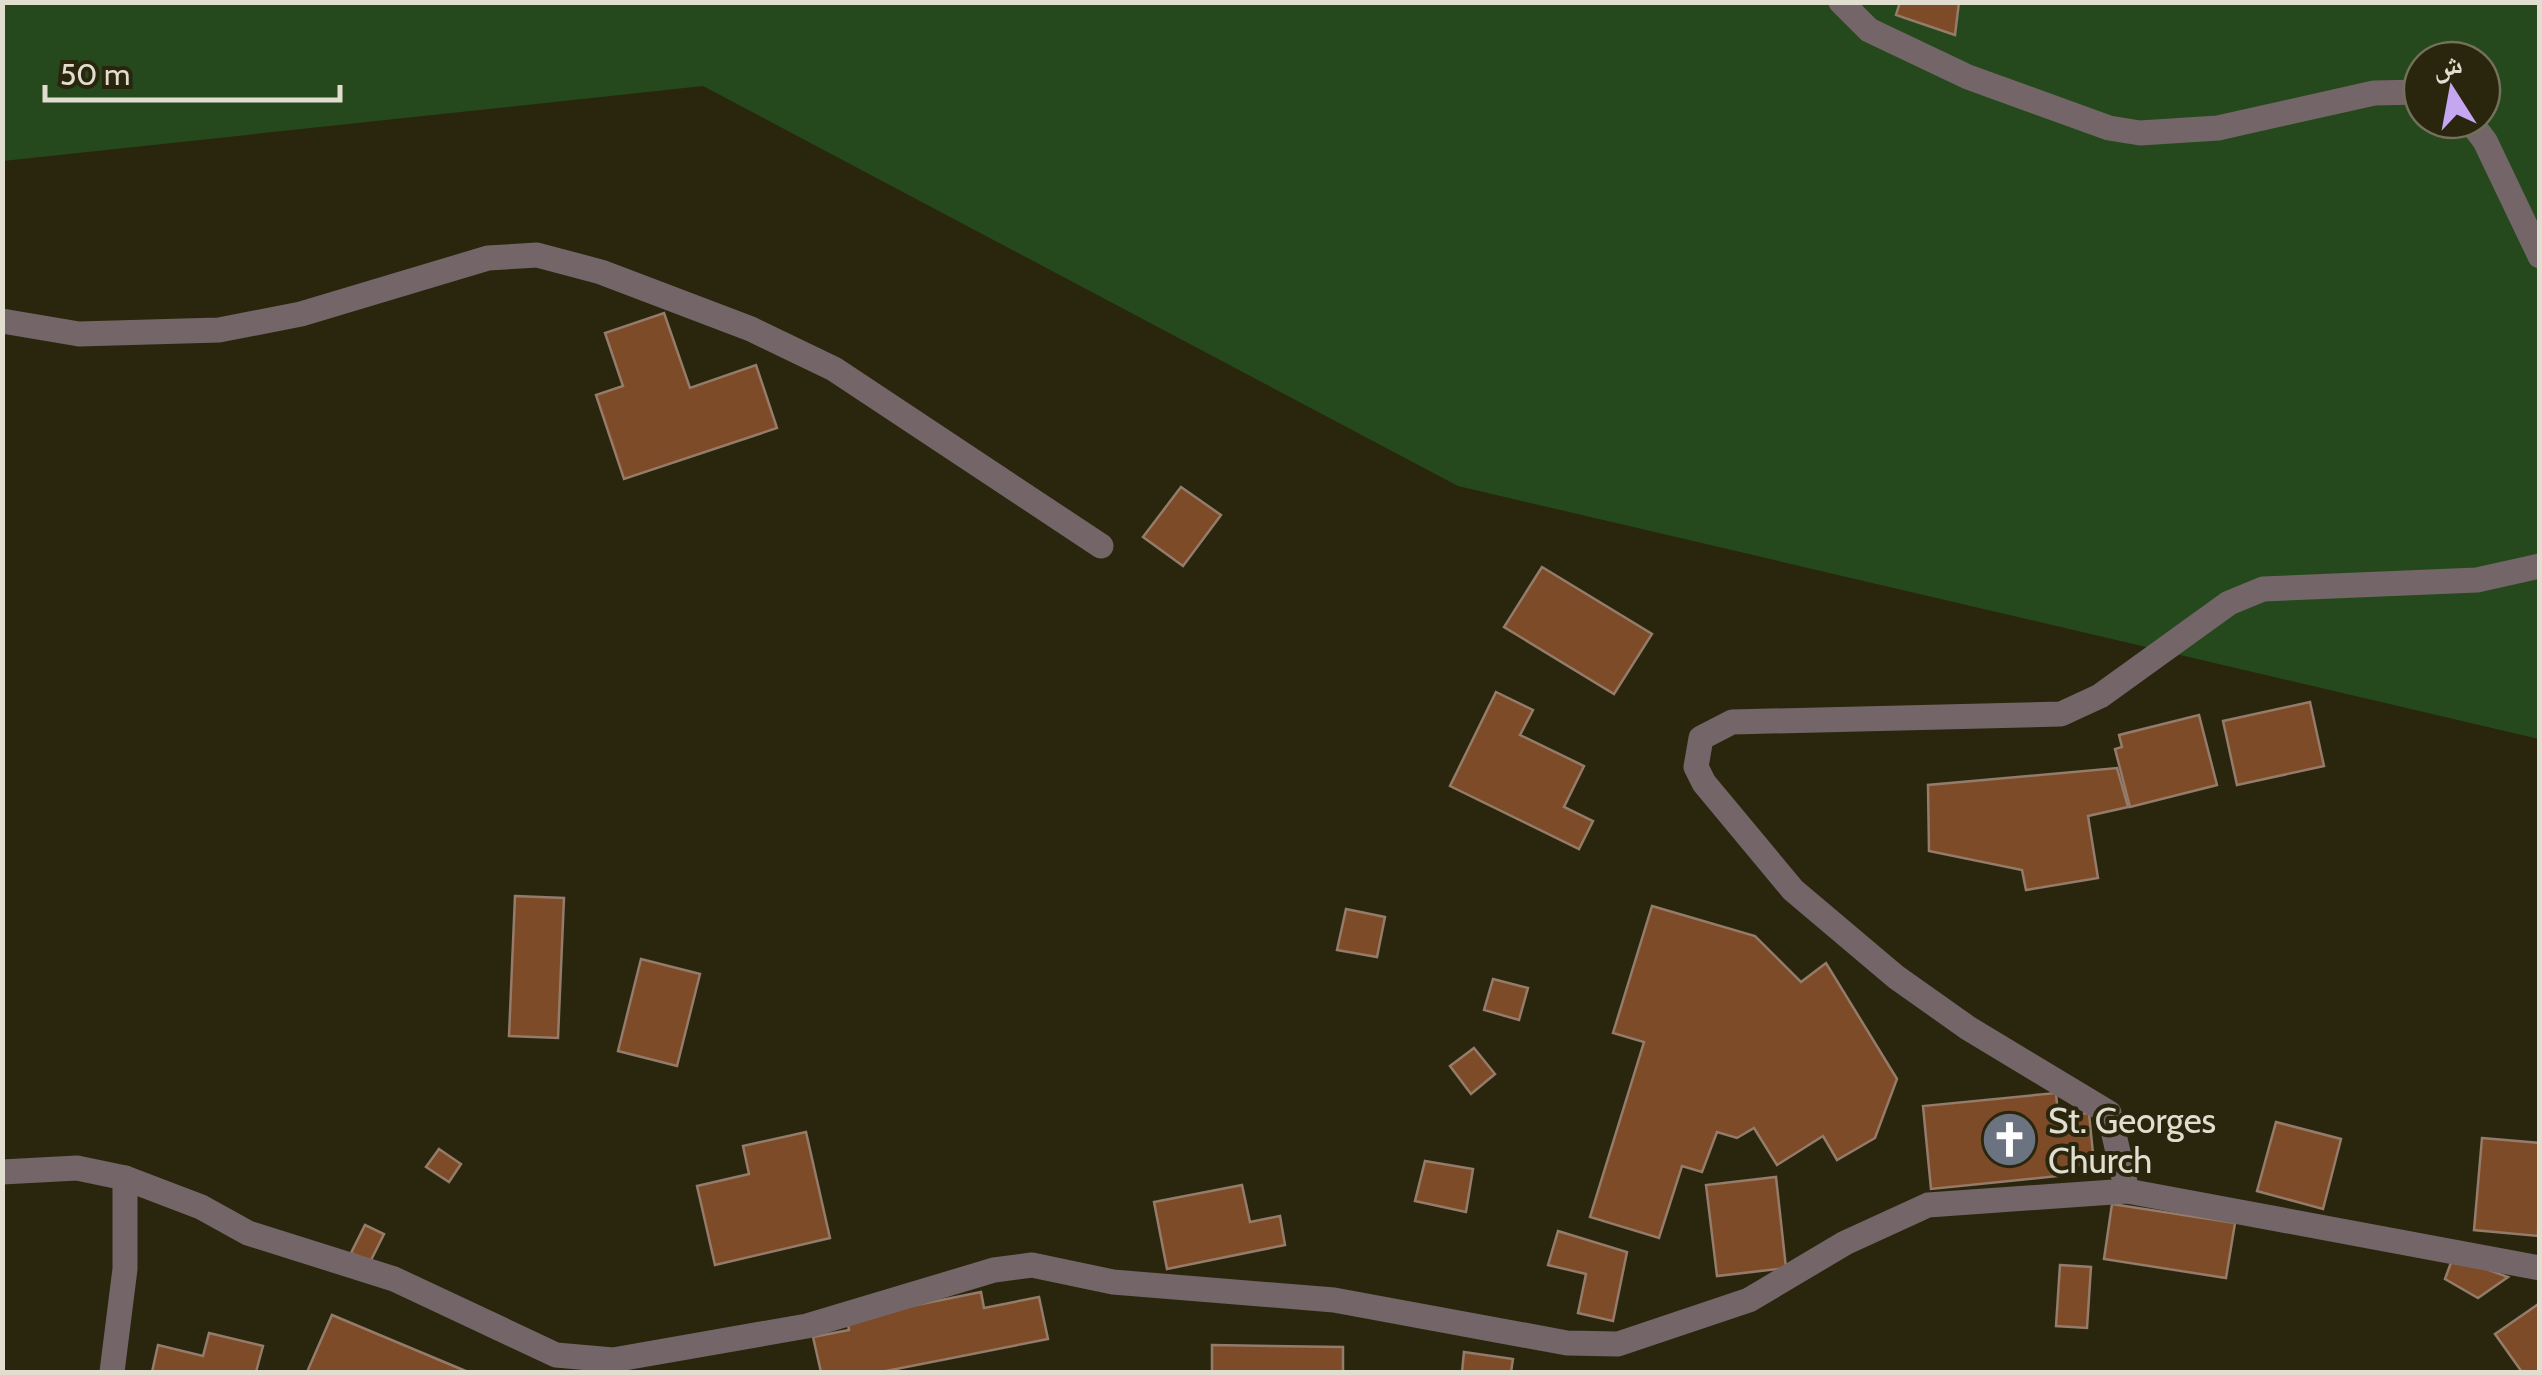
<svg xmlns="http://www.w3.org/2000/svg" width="2542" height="1375" viewBox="0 0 2542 1375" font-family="Cabin,'Noto Naskh Arabic',sans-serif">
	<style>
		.green { fill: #25491c; fill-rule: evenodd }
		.building { fill: #7d4b27; stroke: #947b6a; stroke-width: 2.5 }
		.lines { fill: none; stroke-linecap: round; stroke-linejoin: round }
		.minor { stroke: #746668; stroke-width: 25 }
		.labels { text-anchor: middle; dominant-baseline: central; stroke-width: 8; stroke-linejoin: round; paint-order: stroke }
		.poi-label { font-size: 35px; fill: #e1ded0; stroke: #2a260d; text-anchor: start }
	</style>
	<rect width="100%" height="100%" fill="#2a260d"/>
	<path class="green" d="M 2,3 L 2539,3 L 2539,739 L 1458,486 L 703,86 L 3,161 ZM 2422,60 L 2482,60 L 2482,120 L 2422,120 Z"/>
	<g class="building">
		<path d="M 1900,2 L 1959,2 L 1955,35 L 1896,15 Z"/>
		<path d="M 664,313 L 690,388 L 756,365 L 777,428 L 624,479 L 596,395 L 623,386 L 605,333 Z"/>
		<path d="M 1181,487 L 1221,515 L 1183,566 L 1143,537 Z"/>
		<path d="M 1542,567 L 1652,634 L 1614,694 L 1504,627 Z"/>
		<path d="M 1496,692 L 1533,710 L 1520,735 L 1584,766 L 1564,807 L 1593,821 L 1579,849 L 1450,786 Z"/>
		<path d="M 2310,702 L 2324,766 L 2237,785 L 2223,721 Z"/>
		<path d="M 2199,715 L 2217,785 L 2130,807 L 2115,749 L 2122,747 L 2119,735 Z"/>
		<path d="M 2117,768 L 2128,807 L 2088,816 L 2098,878 L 2026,890 L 2022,870 L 1929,851 L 1928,785 Z"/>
		<path d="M 515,896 L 564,898 L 558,1038 L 509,1036 Z"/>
		<path d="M 1652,906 L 1755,936 L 1801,982 L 1826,963 L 1897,1079 L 1875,1138 L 1837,1160 L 1823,1136 L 1777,1165 L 1754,1128 L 1737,1138 L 1717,1132 L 1702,1172 L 1682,1166 L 1659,1238 L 1590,1217 L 1644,1042 L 1613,1033 Z"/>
		<path d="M 1346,909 L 1385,917 L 1377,957 L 1337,950 Z"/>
		<path d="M 641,959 L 700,974 L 677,1066 L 618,1051 Z"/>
		<path d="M 1493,979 L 1528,988 L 1519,1020 L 1484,1010 Z"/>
		<path d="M 1474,1048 L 1495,1074 L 1471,1094 L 1450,1066 Z"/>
		<path d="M 2056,1093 L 2058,1116 L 2089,1113 L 2094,1164 L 2067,1166 L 2068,1175 L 1931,1189 L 1923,1106 Z"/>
		<path d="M 2276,1122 L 2341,1139 L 2323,1209 L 2257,1191 Z"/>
		<path d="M 806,1132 L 830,1238 L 715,1265 L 697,1186 L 749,1174 L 743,1146 Z"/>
		<path d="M 2482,1138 L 2540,1143 L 2538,1236 L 2474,1230 Z"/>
		<path d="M 439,1149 L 461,1164 L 449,1182 L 426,1167 Z"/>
		<path d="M 1425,1161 L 1473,1169 L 1466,1212 L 1415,1201 Z"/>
		<path d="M 1776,1177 L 1786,1268 L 1717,1276 L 1706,1185 Z"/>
		<path d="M 1242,1185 L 1250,1222 L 1280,1216 L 1285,1245 L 1167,1269 L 1154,1202 Z"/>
		<path d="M 2112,1204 L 2235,1223 L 2226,1278 L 2104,1259 Z"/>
		<path d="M 365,1225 L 384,1234 L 370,1262 L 351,1253 Z"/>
		<path d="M 1558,1231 L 1627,1252 L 1613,1321 L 1578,1313 L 1586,1274 L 1548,1265 Z"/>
		<path d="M 2453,1257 L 2508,1277 L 2478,1298 L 2445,1279 Z"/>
		<path d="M 2060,1265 L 2091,1267 L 2087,1328 L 2056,1326 Z"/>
		<path d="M 981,1292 L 984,1308 L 1039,1297 L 1048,1339 L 881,1372 L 821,1372 L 813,1337 L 849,1330 L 847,1319 Z"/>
		<path d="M 2540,1303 L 2540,1372 L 2522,1372 L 2495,1334 Z"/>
		<path d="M 332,1315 L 468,1372 L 307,1372 Z"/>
		<path d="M 209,1333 L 263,1346 L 256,1372 L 152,1372 L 158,1345 L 203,1356 Z"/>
		<path d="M 1212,1345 L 1343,1347 L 1343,1372 L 1212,1372 Z"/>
		<path d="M 1464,1352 L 1513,1359 L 1511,1372 L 1462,1372 Z"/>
	</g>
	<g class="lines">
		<g class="minor">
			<path d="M 1841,2 L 1869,30 L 1968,77 L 2109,128 L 2140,133 L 2218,128 L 2374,93 L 2422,92"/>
			<path d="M 2469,120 L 2485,141 L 2540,256"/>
			<path d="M 2,321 L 79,334 L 219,330 L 301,314 L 488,258 L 537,255 L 601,272 L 751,329 L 834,369 L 1101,546"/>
			<path d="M 2,1172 L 77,1168 L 125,1178 L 201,1207 L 248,1233 L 394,1279 L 556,1355 L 613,1360 L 807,1326 L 994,1270 L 1032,1265 L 1113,1282 L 1334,1300 L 1567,1343 L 1618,1344 L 1749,1300 L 1845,1243 L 1928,1205 L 2127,1191 L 2540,1268"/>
			<path d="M 2127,1191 L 2109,1113 L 1968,1028 L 1896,977 L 1793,890 L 1704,783 L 1696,767 L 1701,738 L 1732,722 L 2061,714 L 2100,696 L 2229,603 L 2263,589 L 2477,580 L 2540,566"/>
			<path d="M 112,1372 L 125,1269 L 125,1178"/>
		</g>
	</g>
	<defs>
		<symbol id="church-disc" viewBox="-11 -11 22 22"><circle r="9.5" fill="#6b7280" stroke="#2a260d"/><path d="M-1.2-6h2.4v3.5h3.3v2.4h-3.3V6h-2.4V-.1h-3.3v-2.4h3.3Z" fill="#fff"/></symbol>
	</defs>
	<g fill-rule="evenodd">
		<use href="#church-disc" x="1978" y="1108" width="63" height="63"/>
	</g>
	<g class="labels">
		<g class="poi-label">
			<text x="2048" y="1120">St. Georges<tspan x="2048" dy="40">Church</tspan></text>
		</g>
	</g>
	<rect width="2542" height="1375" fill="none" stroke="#e1ded0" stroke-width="10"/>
	<g transform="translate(2452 90) rotate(349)"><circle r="48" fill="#2a260d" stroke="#73705b" stroke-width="2.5"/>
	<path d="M0-8L18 38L0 25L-18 38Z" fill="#c5a7f1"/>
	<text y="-15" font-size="28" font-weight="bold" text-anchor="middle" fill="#e1ded0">ش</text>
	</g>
	<path d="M45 85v15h295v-15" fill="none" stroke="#e1ded0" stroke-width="5"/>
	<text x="60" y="85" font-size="30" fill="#e1ded0" stroke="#2a260d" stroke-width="8" paint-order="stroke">50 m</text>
</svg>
